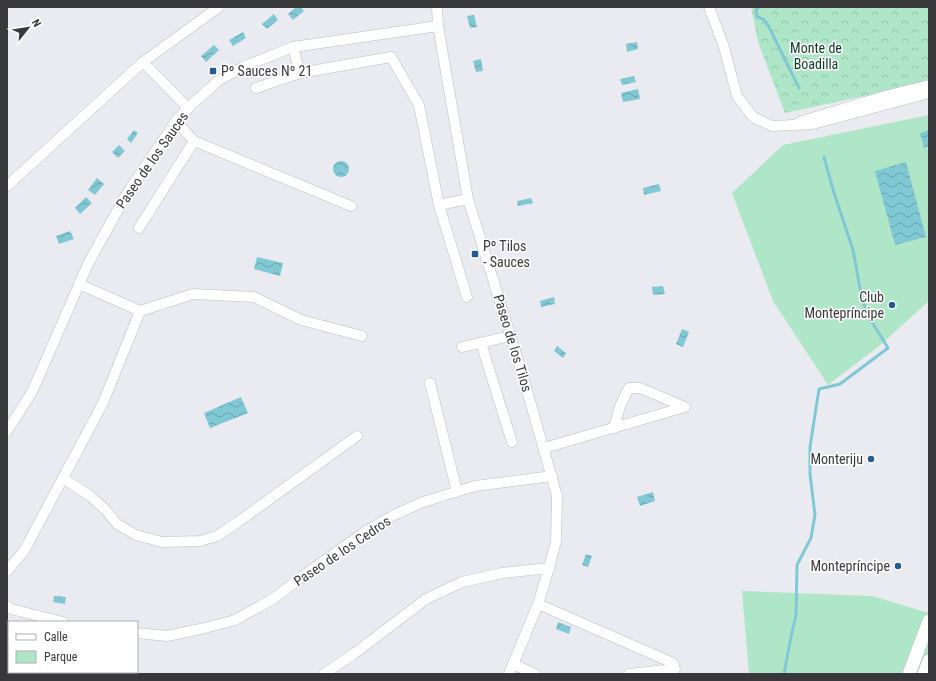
<svg xmlns="http://www.w3.org/2000/svg" width="936" height="681" viewBox="0 0 936 681" font-family="'Roboto Condensed',sans-serif">
	<style>
		.forest { fill: url(#forest-crowns) }
		.park { fill: #afe6c7 }
		.water { fill: url(#water-waves) }
		.lines { fill: none; stroke-linecap: round; stroke-linejoin: round }
		.stream { stroke: #81c8d5; stroke-width: 3 }
		.minor-casing { stroke: #bcbec3; stroke-width: 11 }
		.tertiary-casing { stroke: #bcbec3; stroke-width: 14 }
		.minor { stroke: #fff; stroke-width: 10 }
		.tertiary { stroke: #fff; stroke-width: 13 }
		.poi-dot { fill: #235d94; stroke: #fff; stroke-width: 1.5 }
		.labels { text-anchor: middle; dominant-baseline: central; stroke-width: 3; stroke-linejoin: round; paint-order: stroke }
		.park-label { font-size: 14px; fill: #0b3a25; stroke: #fff }
		.poi-label { font-size: 14px; fill: #38383a; stroke: #fff; text-anchor: end }
		.street-label { font-size: 14px; fill: #38383a; stroke: #fff }
	</style>
	<defs>
		<pattern id="forest-crowns" width="20" height="18" patternUnits="userSpaceOnUse"><rect width="20" height="18" fill="#afe6c7"/><path d="M2 6a3 3 0 1 1 6 0M12 15a3 3 0 1 1 6 0" fill="none" stroke="#97c6ac"/></pattern>
		<pattern id="water-waves" width="16" height="10" patternUnits="userSpaceOnUse"><rect width="16" height="10" fill="#81c8d5"/><path d="M0 5q4-4 8 0t8 0" fill="none" stroke="#6ba3ae"/></pattern>
	</defs>
	<rect width="100%" height="100%" fill="#eaebf1"/>
	<path class="forest" d="M 751,7 L 929,7 L 929,82 L 785,113 L 758,42 Z"/>
	<g class="park">
		<path d="M 929,115 L 929,301 L 878,347 L 828,385 L 773,301 L 732,193 L 783,145 Z"/>
		<path d="M 742,591 L 872,596 L 929,613 L 929,674 L 749,674 Z"/>
	</g>
	<g class="water">
		<path d="M 296,7 L 301,7 L 304,11 L 293,20 L 288,14 Z"/>
		<path d="M 274,14 L 278,20 L 267,29 L 262,24 Z"/>
		<path d="M 474,15 L 477,27 L 470,28 L 467,16 Z"/>
		<path d="M 243,32 L 246,38 L 233,46 L 229,40 Z"/>
		<path d="M 637,42 L 638,49 L 627,52 L 626,44 Z"/>
		<path d="M 214,45 L 219,50 L 206,62 L 201,56 Z"/>
		<path d="M 481,59 L 483,71 L 476,72 L 473,61 Z"/>
		<path d="M 634,76 L 636,82 L 622,85 L 620,79 Z"/>
		<path d="M 638,89 L 640,99 L 623,102 L 621,93 Z"/>
		<path d="M 134,130 L 138,133 L 131,143 L 127,139 Z"/>
		<path d="M 929,130 L 929,146 L 924,148 L 920,133 Z"/>
		<path d="M 119,145 L 125,151 L 118,158 L 112,152 Z"/>
		<circle cx="341" cy="169" r="8"/>
		<path d="M 906,162 L 926,237 L 895,245 L 875,171 Z"/>
		<path d="M 97,178 L 104,184 L 95,195 L 88,190 Z"/>
		<path d="M 659,184 L 661,191 L 644,195 L 643,188 Z"/>
		<path d="M 86,197 L 92,203 L 80,214 L 75,208 Z"/>
		<path d="M 531,198 L 533,203 L 518,206 L 517,201 Z"/>
		<path d="M 70,231 L 74,239 L 59,244 L 56,236 Z"/>
		<path d="M 257,257 L 283,263 L 280,276 L 254,269 Z"/>
		<path d="M 663,286 L 665,294 L 653,295 L 652,287 Z"/>
		<path d="M 554,297 L 555,304 L 541,307 L 540,301 Z"/>
		<path d="M 682,329 L 689,332 L 683,347 L 676,344 Z"/>
		<path d="M 557,346 L 566,353 L 563,358 L 554,351 Z"/>
		<path d="M 241,397 L 248,413 L 210,428 L 204,413 Z"/>
		<path d="M 653,492 L 655,501 L 640,506 L 637,497 Z"/>
		<path d="M 586,554 L 592,556 L 588,567 L 582,565 Z"/>
		<path d="M 54,596 L 66,597 L 65,604 L 53,602 Z"/>
		<path d="M 558,622 L 571,627 L 569,634 L 556,629 Z"/>
	</g>
	<g class="lines">
		<g class="stream">
			<path d="M 759,7 L 756,10 L 757,17 L 763,19 L 769,27 L 799,88"/>
			<path d="M 784,674 L 791,637 L 796,615 L 797,565 L 811,538 L 815,515 L 810,474 L 810,447 L 819,389 L 840,384 L 888,348 L 867,314 L 862,299 L 853,250 L 834,193 L 824,157"/>
		</g>
		<defs>
			<g id="minor">
				<path d="M 437,7 L 438,26 L 468,199 L 522,373 L 557,496 L 556,541 L 549,568 L 538,604 L 509,674"/>
				<path d="M 709,7 L 724,47 L 737,96 L 753,117 L 772,126 L 813,124 L 929,93"/>
				<path d="M 293,47 L 300,73"/>
				<path d="M 143,62 L 188,108"/>
				<path d="M 256,88 L 300,73 L 391,57 L 419,105 L 439,205 L 467,297"/>
				<path d="M 176,121 L 194,141"/>
				<path d="M 799,122 L 885,96 L 929,85"/>
				<path d="M 7,186 L 143,62 L 219,7"/>
				<path d="M 439,205 L 468,199"/>
				<path d="M 139,228 L 194,141 L 351,206"/>
				<path d="M 140,311 L 193,294 L 254,297 L 301,320 L 362,336"/>
				<path d="M 481,343 L 512,442"/>
				<path d="M 462,347 L 510,336"/>
				<path d="M 430,383 L 457,492"/>
				<path d="M 7,431 L 32,392 L 88,264 L 126,195 L 176,121 L 188,108 L 218,81 L 243,67 L 293,47 L 438,26"/>
				<path d="M 544,448 L 685,407 L 640,388 L 629,388 L 620,406 L 614,428"/>
				<path d="M 64,479 L 90,496 L 105,509 L 117,524 L 136,535 L 162,542 L 200,541 L 217,536 L 238,522 L 357,436"/>
				<path d="M 7,571 L 24,551 L 103,403 L 140,311 L 79,284"/>
				<path d="M 538,604 L 673,663 L 675,669 L 629,674"/>
				<path d="M 7,606 L 11,609 L 63,622"/>
				<path d="M 137,633 L 167,636 L 205,628 L 235,620 L 273,599 L 307,573 L 366,531 L 394,515 L 423,502 L 475,486 L 552,476"/>
				<path d="M 513,664 L 535,674"/>
				<path d="M 68,674 L 69,672"/>
				<path d="M 324,674 L 355,653 L 426,599 L 462,582 L 502,573 L 549,568"/>
			</g>
			<g id="tertiary">
				<path d="M 909,674 L 929,621"/>
				<path d="M 924,674 L 929,661"/>
			</g>
		</defs>
		<use href="#minor" class="minor-casing"/>
		<use href="#tertiary" class="tertiary-casing"/>
		<use href="#minor" class="minor"/>
		<use href="#tertiary" class="tertiary"/>
	</g>
	<g class="poi-dot">
		<rect x="209" y="67" width="8" height="8" rx="2"/>
		<rect x="471" y="250" width="8" height="8" rx="2"/>
		<circle cx="892" cy="305" r="4"/>
		<circle cx="871" cy="459" r="4"/>
		<circle cx="898" cy="566" r="4"/>
	</g>
	<g class="labels">
		<g class="park-label">
			<text x="816" y="48">Monte de<tspan x="816" dy="16">Boadilla</tspan></text>
		</g>
		<g class="poi-label">
			<text x="221" y="71" text-anchor="start">Pº Sauces Nº 21</text>
			<text x="483" y="246" text-anchor="start">Pº Tilos<tspan x="483" dy="16">- Sauces</tspan></text>
			<text x="884" y="297">Club<tspan x="884" dy="16">Montepríncipe</tspan></text>
			<text x="863" y="459">Monteriju</text>
			<text x="890" y="566">Montepríncipe</text>
		</g>
		<g class="street-label">
			<text transform="translate(152 160) rotate(-55)">Paseo de los Sauces</text>
			<text transform="translate(513 343) rotate(73)">Paseo de los Tilos</text>
			<text transform="translate(342 551) rotate(-34)">Paseo de los Cedros</text>
		</g>
	</g>
	<rect width="936" height="681" fill="none" stroke="#38383a" stroke-width="16"/>
	<rect x="8" y="621" width="130" height="52" fill="#ffffff" stroke="#afafb0"/>
	<rect x="16" y="634" width="20" height="6" fill="#ffffff" stroke="#afafb0"/>
	<text x="44" y="641" font-size="12" fill="#38383a">Calle</text>
	<rect x="16" y="651" width="20" height="12" fill="#afe6c7" stroke="#afafb0"/>
	<text x="44" y="661" font-size="12" fill="#38383a">Parque</text>
	<g transform="translate(28 28) rotate(60)" stroke="#ffffff" stroke-width="3" paint-order="stroke">
	<path d="M0-3L7 15L0 10L-7 15Z" fill="#38383a"/>
	<text y="-6" font-size="11" font-weight="bold" text-anchor="middle" fill="#38383a">N</text>
	</g>
</svg>
